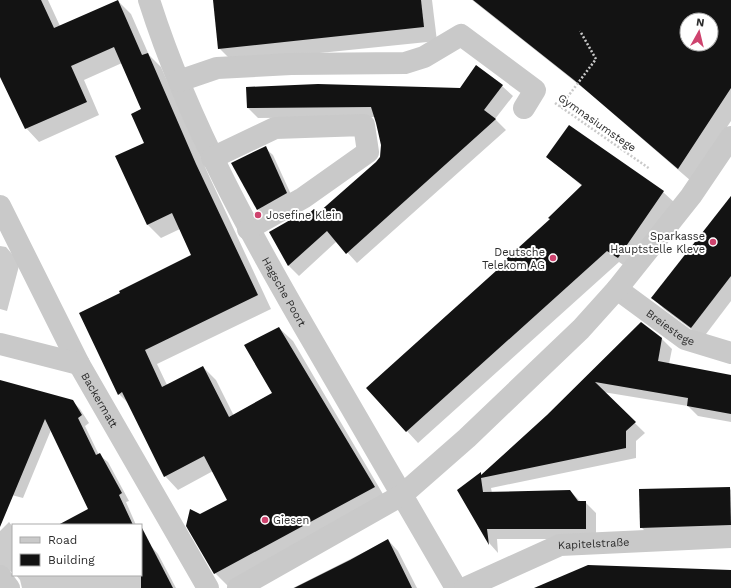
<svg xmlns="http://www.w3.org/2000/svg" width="731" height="588" viewBox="0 0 731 588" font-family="'Work Sans',sans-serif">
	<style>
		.shadow { fill: #0003; fill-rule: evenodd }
		.building { fill: #131313; fill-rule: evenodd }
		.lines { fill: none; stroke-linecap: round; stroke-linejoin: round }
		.path { stroke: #c9c9c9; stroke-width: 2.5; stroke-dasharray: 2 2; stroke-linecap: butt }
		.minor { stroke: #c9c9c9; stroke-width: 22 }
		.poi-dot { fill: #ce436e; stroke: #fff; stroke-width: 1.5 }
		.labels { text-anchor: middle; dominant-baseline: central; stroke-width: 4; stroke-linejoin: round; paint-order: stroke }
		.street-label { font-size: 11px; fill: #2c2c2c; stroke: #fff }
		.poi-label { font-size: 11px; fill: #2c2c2c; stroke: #fff; text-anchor: start }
	</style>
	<rect width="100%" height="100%" fill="#fff"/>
	<g class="shadow">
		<path d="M 0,0 L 48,0 L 60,26 L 118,1 L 131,14 L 149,55 L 161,67 L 210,178 L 271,309 L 157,364 L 167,385 L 203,367 L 216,380 L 234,416 L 274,394 L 279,328 L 293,341 L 387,501 L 229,587 L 215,573 L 200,515 L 229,500 L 213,471 L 178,490 L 165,476 L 130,405 L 119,394 L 121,294 L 193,255 L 180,229 L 161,238 L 148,225 L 146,144 L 142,109 L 122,63 L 84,80 L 99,115 L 39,142 L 26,128 L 0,75 Z"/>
		<path d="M 214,0 L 432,0 L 437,41 L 233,62 L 219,48 Z"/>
		<path d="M 472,0 L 731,0 L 731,121 L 691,181 L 588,92 ZM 687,20 L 711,20 L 711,44 L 687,44 Z"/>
		<path d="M 476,66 L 502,86 L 513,96 L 495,119 L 506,130 L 357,263 L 337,241 L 299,276 L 289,266 L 270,232 L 297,217 L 301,221 L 318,214 L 376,163 L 381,157 L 382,145 L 375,117 L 258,118 L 248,108 L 461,89 Z"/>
		<path d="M 569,126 L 663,192 L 675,203 L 629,269 L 619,262 L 418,443 L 407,431 L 508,261 L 551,220 L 582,186 L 548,157 Z"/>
		<path d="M 265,148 L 273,155 L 294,201 L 265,217 L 258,209 Z"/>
		<path d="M 731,196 L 731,301 L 703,338 L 664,309 L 653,298 Z"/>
		<path d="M 0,246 L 6,247 L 13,255 L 19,266 L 7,311 L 0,309 Z"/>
		<path d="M 641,323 L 662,339 L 672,349 L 669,364 L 731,376 L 731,422 L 698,416 L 688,406 L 603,392 L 645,433 L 636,441 L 636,458 L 491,488 L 492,493 L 570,491 L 581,502 L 585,502 L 596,513 L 596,539 L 497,539 L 498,553 L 490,544 L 459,490 L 480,473 L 482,475 L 547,416 Z"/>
		<path d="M 0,381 L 72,401 L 80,409 L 89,423 L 85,426 L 99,455 L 108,462 L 129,501 L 126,502 L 136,525 L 72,525 L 90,509 L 51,430 L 23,498 L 0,492 Z"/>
		<path d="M 729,488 L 731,490 L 731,536 L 652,538 L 641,527 Z"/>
		<path d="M 9,522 L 13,527 L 13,572 L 6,571 L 0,574 L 0,531 Z"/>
		<path d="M 141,535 L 158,554 L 176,588 L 22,588 L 20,580 L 16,575 L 141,575 Z"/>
		<path d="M 388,540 L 398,551 L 417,588 L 293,588 Z"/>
	</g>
	<g class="building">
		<path d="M 0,0 L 41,0 L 54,28 L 118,0 L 142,55 L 148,53 L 196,164 L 258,295 L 145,350 L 162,387 L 203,366 L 229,417 L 272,393 L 244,345 L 279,327 L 375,487 L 214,574 L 186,526 L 190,509 L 200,514 L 227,500 L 204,456 L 164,477 L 122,392 L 118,395 L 79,313 L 120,293 L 119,291 L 191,255 L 172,213 L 147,225 L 115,156 L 144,143 L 131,114 L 141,109 L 114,47 L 71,66 L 87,102 L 25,129 L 0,77 Z"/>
		<path d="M 213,0 L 421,0 L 424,27 L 218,49 Z"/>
		<path d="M 473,0 L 731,0 L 731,88 L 678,169 L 574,80 ZM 687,20 L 711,20 L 711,44 L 687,44 Z"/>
		<path d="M 476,65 L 503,85 L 484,110 L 496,119 L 346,254 L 327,231 L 288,266 L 269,232 L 297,216 L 299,222 L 314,209 L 318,213 L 376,162 L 380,157 L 381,145 L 376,123 L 371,107 L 247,108 L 246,87 L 318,84 L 460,88 Z"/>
		<path d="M 569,125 L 664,191 L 618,258 L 607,251 L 406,432 L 366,388 L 507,261 L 506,259 L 550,219 L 548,218 L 582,185 L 546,157 Z"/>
		<path d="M 266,146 L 287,193 L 257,210 L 231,163 Z"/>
		<path d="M 731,196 L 731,276 L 691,328 L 651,298 Z"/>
		<path d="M 641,322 L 662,338 L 658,361 L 731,375 L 731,414 L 687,406 L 688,398 L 595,382 L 636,422 L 626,431 L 626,448 L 481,478 L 483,492 L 570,490 L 578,501 L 586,501 L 586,529 L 487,529 L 489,545 L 457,490 L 481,472 L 481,475 L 547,415 Z"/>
		<path d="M 0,380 L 73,400 L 82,415 L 78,418 L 96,455 L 100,453 L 122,493 L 119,495 L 133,525 L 58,525 L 88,509 L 45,419 L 0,527 Z"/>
		<path d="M 730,487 L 731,525 L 640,528 L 639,489 Z"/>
		<path d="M 141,526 L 173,588 L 141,588 Z"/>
		<path d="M 388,539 L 412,588 L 294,588 L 350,560 Z"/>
		<path d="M 588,565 L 731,570 L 731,588 L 534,588 Z"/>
	</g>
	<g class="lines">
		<g class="path">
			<path d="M 555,103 L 650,169"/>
			<path d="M 560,107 L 596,59 L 580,31"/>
		</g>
		<g class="minor">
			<path id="s1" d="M 149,0 C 189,126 254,241 320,354 C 366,432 410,510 456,588"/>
			<path d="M 179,81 L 217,68 L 291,64 L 405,63 L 424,57 L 461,35 L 535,90 L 524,108"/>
			<path d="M 212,158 L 275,128 L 364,125 L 368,152 L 303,198 L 248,229"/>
			<path id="s2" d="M 0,206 L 79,364 L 208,588"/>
			<path id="s3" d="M 617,289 L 685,339 L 731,353"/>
			<path d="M 0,344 L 79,364"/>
			<path d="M 0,576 L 9,588"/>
			<path d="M 238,588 L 402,495 L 467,438 L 581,329 L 617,289 L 691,196 L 731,137"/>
			<path id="s4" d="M 465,588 L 560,545 L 731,537"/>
		</g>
	</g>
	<g class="poi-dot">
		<circle cx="258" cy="215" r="4"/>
		<circle cx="713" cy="242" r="4"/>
		<circle cx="553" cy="258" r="4"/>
		<circle cx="265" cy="520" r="4"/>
	</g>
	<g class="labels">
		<g class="street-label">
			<text transform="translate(597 123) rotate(35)">Gymnasiumstege</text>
			<text stroke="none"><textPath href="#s1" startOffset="322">Hagsche Poort</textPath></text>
			<text stroke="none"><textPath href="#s3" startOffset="66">Breiestege</textPath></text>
			<text stroke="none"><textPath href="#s2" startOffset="218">Backermatt</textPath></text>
			<text stroke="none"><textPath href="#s4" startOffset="138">Kapitelstraße</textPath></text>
		</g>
		<g class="poi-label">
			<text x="266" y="215">Josefine Klein</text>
			<text x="705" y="236" text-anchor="end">Sparkasse<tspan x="705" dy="13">Hauptstelle Kleve</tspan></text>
			<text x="545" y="252" text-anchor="end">Deutsche<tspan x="545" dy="13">Telekom AG</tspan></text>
			<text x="273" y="520">Giesen</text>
		</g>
	</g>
	<rect x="12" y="524" width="130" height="52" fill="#ffffff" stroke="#ababab"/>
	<rect x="20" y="537" width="20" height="6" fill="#c9c9c9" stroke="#ababab"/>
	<text x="48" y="544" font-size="12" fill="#2c2c2c">Road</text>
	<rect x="20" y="554" width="20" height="12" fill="#131313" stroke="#ababab"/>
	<text x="48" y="564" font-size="12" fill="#2c2c2c">Building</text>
	<g transform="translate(699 32) rotate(8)"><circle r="19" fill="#ffffff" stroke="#ababab"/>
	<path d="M0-3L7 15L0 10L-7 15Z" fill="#ce436e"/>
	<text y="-6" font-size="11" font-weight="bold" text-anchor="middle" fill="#2c2c2c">N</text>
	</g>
</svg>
